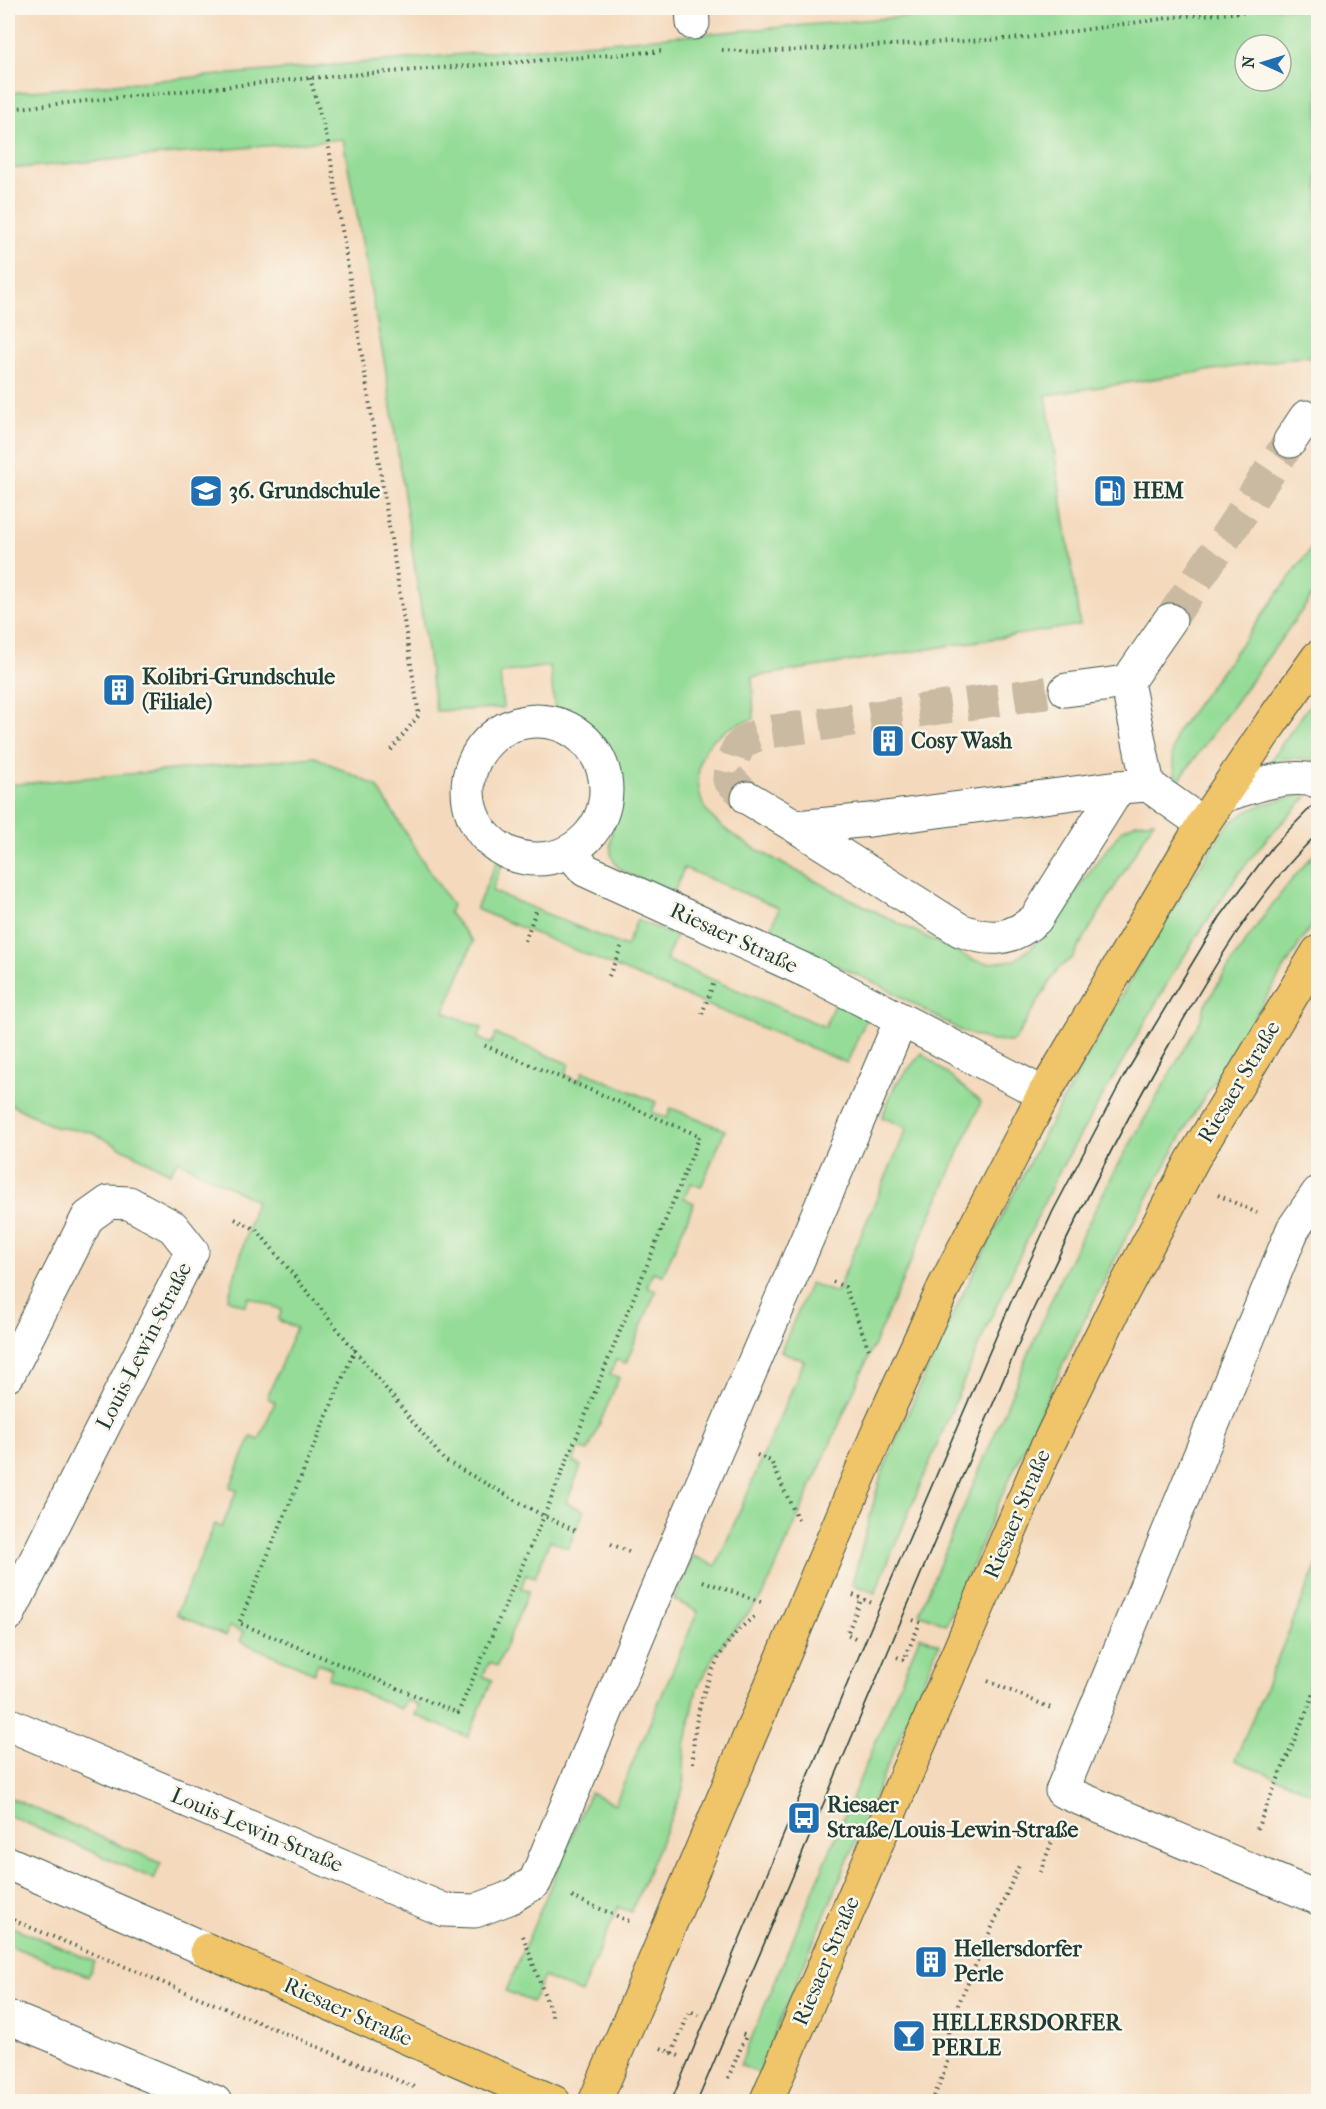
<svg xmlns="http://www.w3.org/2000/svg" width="1326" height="2109" viewBox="0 0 1326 2109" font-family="'IM FELL French Canon',serif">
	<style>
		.green { fill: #94dc97; stroke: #5a8c66; stroke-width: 1.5; fill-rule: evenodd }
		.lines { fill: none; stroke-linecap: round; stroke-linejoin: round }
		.minor-tunnel { stroke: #c9baa1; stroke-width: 33; stroke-dasharray: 33 16; stroke-linecap: butt }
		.minor-casing { stroke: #3f5448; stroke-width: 35 }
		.major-casing { stroke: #3f5448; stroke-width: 35 }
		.path { stroke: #3f5448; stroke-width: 4; stroke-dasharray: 1.5 4.5; stroke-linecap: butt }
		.minor { stroke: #fff; stroke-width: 33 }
		.major { stroke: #f0c469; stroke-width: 33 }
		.tram { stroke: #1f3d34; stroke-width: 1.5 }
		.labels { text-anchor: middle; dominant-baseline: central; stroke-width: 5; stroke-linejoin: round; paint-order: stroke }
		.poi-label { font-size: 22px; font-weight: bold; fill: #1f3d34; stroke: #fbf7ec; text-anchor: start }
		.street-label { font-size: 22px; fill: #1f3d34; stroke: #fbf7ec }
	</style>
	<rect width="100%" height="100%" fill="#fbf7ec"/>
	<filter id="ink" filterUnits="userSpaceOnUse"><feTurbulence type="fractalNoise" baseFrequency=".0167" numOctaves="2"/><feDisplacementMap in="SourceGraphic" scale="12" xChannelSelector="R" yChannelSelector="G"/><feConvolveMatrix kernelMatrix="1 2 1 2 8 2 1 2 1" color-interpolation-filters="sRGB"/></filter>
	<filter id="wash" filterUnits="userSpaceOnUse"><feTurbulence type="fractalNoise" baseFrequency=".008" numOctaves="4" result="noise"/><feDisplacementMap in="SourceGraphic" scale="24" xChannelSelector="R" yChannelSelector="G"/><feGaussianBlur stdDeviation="1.35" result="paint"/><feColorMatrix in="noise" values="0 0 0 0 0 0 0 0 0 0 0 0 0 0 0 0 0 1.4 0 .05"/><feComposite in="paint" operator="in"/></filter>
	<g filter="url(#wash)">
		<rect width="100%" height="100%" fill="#f4d9bc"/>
		<g class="green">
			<path d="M 1007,8 L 1318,8 L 1318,364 L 1307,356 L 1046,395 L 1080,625 L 752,677 L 754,719 C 730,726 703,738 699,767 C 697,783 698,801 709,814 C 726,835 762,852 785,865 C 847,898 910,929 973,960 L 989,963 L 1015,960 L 1032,947 L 1060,914 L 1093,867 L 1122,830 L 1136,823 L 1154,821 L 1073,957 L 1057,970 L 1015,1040 L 1011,1042 L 992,1041 L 963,1032 L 884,987 L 769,935 L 779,908 L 684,868 L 674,893 C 662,887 627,876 619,868 C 605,854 612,835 614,819 C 615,809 615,798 614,787 C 613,770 605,755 595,740 C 585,726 573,715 555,713 L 550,666 L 500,673 L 503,708 L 436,711 L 385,366 L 343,139 L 8,169 L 8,93 ZM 1245,45 L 1281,45 L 1281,81 L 1245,81 Z"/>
			<path d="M 1318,539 L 1318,588 L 1177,783 L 1172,755 L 1176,733 Z"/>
			<path d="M 1318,693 L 1318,760 L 1283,758 L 1266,767 Z"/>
			<path d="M 315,757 L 377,786 L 426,866 L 452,905 L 449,913 L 473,942 L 444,1012 L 482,1028 L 478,1038 L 491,1044 L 496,1034 L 569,1064 L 565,1075 L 579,1081 L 583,1071 L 656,1102 L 652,1112 L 667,1118 L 671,1108 L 725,1130 L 701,1187 L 691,1183 L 684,1198 L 694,1203 L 663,1275 L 653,1272 L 647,1287 L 656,1291 L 626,1363 L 616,1360 L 610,1374 L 619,1378 L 588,1451 L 579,1448 L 573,1462 L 581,1466 L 566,1503 L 584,1511 L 568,1548 L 550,1540 L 535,1577 L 526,1574 L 521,1588 L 529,1591 L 497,1666 L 489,1663 L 483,1676 L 492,1680 L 468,1737 L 415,1715 L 419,1705 L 406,1700 L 401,1709 L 328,1678 L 332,1669 L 318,1663 L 314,1673 L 240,1641 L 244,1632 L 230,1626 L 226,1636 L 176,1614 L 215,1524 L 222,1527 L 237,1490 L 230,1487 L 251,1437 L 259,1440 L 275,1402 L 267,1398 L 296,1328 L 278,1320 L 282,1310 L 249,1297 L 245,1306 L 228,1299 L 256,1201 L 178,1160 L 170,1173 L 91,1132 L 55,1127 L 8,1103 L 8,785 Z"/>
			<path d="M 1298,796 L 1307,797 L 1269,836 L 1235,878 L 1175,970 L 1055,1179 L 984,1333 L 875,1593 L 852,1584 L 881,1475 L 922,1381 L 959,1302 L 1038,1145 L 1150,945 L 1218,838 L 1231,822 L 1248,811 L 1264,804 Z"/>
			<path d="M 1318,850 L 1318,914 L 1192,1117 L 1125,1239 L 1070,1349 L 1002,1495 L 946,1624 L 919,1613 L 1062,1275 L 1111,1178 L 1201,1019 L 1205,1005 C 1239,950 1274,897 1318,850 Z"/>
			<path d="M 497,861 L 502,864 L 492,891 L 626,947 L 637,920 L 676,936 L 666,960 L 825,1027 L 835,1002 L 868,1015 L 847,1063 L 476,909 Z"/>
			<path d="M 922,1053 L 981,1102 L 764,1594 L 716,1652 L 697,1688 L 685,1746 L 683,1789 L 631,1912 L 618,1907 L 581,1993 L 544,1977 L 532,2002 L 506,1991 L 590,1793 L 615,1804 L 698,1611 L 674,1600 L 693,1556 L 716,1566 L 804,1361 L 781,1351 L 810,1283 L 836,1293 L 907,1128 L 882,1117 L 895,1085 Z"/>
			<path d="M 1318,1562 L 1318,1795 L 1235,1760 Z"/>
			<path d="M 920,1636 L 939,1644 L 758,2073 L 740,2065 Z"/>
			<path d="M 8,1797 L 161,1863 L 154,1879 L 8,1815 Z"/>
			<path d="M 8,1925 L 95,1962 L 88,1976 L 8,1945 Z"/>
		</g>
	</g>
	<g filter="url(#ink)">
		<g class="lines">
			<g class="minor-tunnel">
				<path d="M 1170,620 L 1290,441"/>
				<path d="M 748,798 L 729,779 C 735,748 736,741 768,732 L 1066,690"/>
			</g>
			<defs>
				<g id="minor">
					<path d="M 692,8 L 693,23"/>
					<path d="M 1290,441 L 1306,417 L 1318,422"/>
					<path d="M 1170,620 L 1127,682 L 1148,785 L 1203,824"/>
					<path d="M 1066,690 L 1127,682"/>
					<circle cx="537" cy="790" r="69"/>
					<path d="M 1223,796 C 1253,786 1287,773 1318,781"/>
					<path d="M 748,798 L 797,827 L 960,930 C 991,942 1011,940 1036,919 L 1119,787"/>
					<path d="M 797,827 L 870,820 L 1119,787 L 1148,785"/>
					<path d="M 570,852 L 585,870 L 811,973 L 1044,1094"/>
					<path d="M 1318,1193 L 1293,1229 L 1062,1791 L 1318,1898"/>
					<path d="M 8,1375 L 88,1217 L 109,1202 L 129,1203 L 173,1227 L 192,1251 L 8,1615"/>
					<path d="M 8,1724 L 444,1910 L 475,1911 L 509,1898 L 535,1882 L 666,1568 L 901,1020"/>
					<path d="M 8,1863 L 207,1950"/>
					<path d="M 8,2017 L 215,2102"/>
				</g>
				<g id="major">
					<path d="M 207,1950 L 554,2102"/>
					<path d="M 595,2102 L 878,1432 L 944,1287 L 1044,1094 L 1203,824 L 1271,723 L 1318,657"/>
					<path d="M 766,2102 L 1042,1457 L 1120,1297 L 1193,1159 L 1318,952"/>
				</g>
			</defs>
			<use href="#minor" class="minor-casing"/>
			<use href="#major" class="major-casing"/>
			<g class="path">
				<path d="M 722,50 L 756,52 L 1025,38 L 1182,16 L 1318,8"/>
				<path d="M 310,78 L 328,142 L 419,715 L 391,750"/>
				<path d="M 8,109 L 310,78 L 664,51"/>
				<path d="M 1313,617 L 1318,610"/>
				<path d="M 525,941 L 537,908"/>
				<path d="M 609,976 L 622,945"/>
				<path d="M 702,1014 L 714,982"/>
				<path d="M 1218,1195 L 1257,1213"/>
				<path d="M 235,1219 L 257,1230 L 444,1460 L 544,1516 L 576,1531"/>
				<path d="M 833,1282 L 845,1287 L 870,1352"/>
				<path d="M 355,1349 L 239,1623 L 458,1713 L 544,1516 L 700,1136 L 481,1044"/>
				<path d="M 757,1455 L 771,1461 L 798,1520"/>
				<path d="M 611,1544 L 629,1552"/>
				<path d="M 703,1581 L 764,1603"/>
				<path d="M 853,1595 L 872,1603"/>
				<path d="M 913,1620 L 921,1623"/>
				<path d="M 855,1638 L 847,1634 L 862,1598"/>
				<path d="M 897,1657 L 904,1660 L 920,1623"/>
				<path d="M 988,1681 L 1053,1709"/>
				<path d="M 693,1763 C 692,1720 707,1667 735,1634 C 741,1627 749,1621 756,1615"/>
				<path d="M 1257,1829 L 1318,1684"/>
				<path d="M 1040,1872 L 1056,1831"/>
				<path d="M 572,1897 L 629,1921"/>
				<path d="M 8,1918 L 414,2087"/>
				<path d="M 523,1936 L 553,2018"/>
				<path d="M 661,2048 L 681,2057"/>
				<path d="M 672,2053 L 690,2011 L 698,2015"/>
				<path d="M 728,2078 L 746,2036 L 740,2033"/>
				<path d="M 640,2096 L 653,2102"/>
				<path d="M 932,2102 L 949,2059 L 948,2028 L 1020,1863"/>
			</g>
			<use href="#minor" class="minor"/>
			<use href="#major" class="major"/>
			<g class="tram">
				<path d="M 671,2102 L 880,1606 L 1011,1302 L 1053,1211 L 1123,1078 L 1220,917 L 1273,846 L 1318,800"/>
				<path d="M 697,2102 L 1032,1312 C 1076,1218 1122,1126 1174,1036 C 1215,964 1258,892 1318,833"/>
			</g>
		</g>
	</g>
	<defs>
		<symbol id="school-square" viewBox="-11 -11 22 22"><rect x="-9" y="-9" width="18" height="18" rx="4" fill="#1f6fb2" stroke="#fbf7ec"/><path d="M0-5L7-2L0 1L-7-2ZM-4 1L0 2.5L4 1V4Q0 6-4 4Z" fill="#fff"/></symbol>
		<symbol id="fuel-square" viewBox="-11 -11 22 22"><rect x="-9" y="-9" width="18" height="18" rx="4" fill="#1f6fb2" stroke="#fbf7ec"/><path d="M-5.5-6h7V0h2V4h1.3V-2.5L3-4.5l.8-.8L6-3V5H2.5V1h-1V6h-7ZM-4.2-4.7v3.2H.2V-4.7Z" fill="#fff"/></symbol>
		<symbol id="building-square" viewBox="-11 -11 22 22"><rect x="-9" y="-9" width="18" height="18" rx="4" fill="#1f6fb2" stroke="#fbf7ec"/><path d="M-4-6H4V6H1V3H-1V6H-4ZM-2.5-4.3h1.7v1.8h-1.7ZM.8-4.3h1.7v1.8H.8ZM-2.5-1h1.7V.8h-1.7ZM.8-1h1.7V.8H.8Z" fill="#fff"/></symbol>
		<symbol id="bus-square" viewBox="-11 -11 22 22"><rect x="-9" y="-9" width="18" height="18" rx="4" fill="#1f6fb2" stroke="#fbf7ec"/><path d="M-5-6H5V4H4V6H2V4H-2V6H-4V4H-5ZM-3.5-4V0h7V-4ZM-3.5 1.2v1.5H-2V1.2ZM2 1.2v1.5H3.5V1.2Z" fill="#fff"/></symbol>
		<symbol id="bar-square" viewBox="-11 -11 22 22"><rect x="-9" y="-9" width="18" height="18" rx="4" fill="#1f6fb2" stroke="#fbf7ec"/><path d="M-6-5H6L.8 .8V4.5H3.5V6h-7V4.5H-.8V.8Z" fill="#fff"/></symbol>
	</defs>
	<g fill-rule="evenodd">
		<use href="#school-square" x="187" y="472" width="38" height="38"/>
		<use href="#fuel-square" x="1091" y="472" width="38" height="38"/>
		<use href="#building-square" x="100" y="671" width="38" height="38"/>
		<use href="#building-square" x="869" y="722" width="38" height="38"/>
		<use href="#bus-square" x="785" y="1799" width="38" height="38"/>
		<use href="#building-square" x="912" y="1943" width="38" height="38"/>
		<use href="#bar-square" x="890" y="2017" width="38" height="38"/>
	</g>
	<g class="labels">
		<g class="poi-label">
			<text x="229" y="491">36. Grundschule</text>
			<text x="1133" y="491">HEM</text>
			<text x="142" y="677">Kolibri-Grundschule<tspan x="142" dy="25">(Filiale)</tspan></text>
			<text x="911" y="741">Cosy Wash</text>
			<text x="827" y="1805">Riesaer<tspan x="827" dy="25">Straße/Louis-Lewin-Straße</tspan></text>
			<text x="954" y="1949">Hellersdorfer<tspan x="954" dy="25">Perle</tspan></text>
			<text x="932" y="2023">HELLERSDORFER<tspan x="932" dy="25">PERLE</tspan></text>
		</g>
		<g class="street-label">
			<text transform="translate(734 938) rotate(25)">Riesaer Straße</text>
			<text transform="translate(1239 1082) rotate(-59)">Riesaer Straße</text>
			<text transform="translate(144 1346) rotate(-63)">Louis-Lewin-Straße</text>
			<text transform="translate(1017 1514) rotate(-67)">Riesaer Straße</text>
			<text transform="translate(257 1830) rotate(23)">Louis-Lewin-Straße</text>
			<text transform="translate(826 1961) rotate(-67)">Riesaer Straße</text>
			<text transform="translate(348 2012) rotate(24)">Riesaer Straße</text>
		</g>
	</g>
	<rect width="1326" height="2109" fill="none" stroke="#fbf7ec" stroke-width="30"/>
	<g transform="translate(1263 63) rotate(274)"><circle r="28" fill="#fbf7ec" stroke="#a3ada2" stroke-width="1.5"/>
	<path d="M0-4.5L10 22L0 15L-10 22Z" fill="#1f6fb2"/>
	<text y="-9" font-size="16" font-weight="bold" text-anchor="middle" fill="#1f3d34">N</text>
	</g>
</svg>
